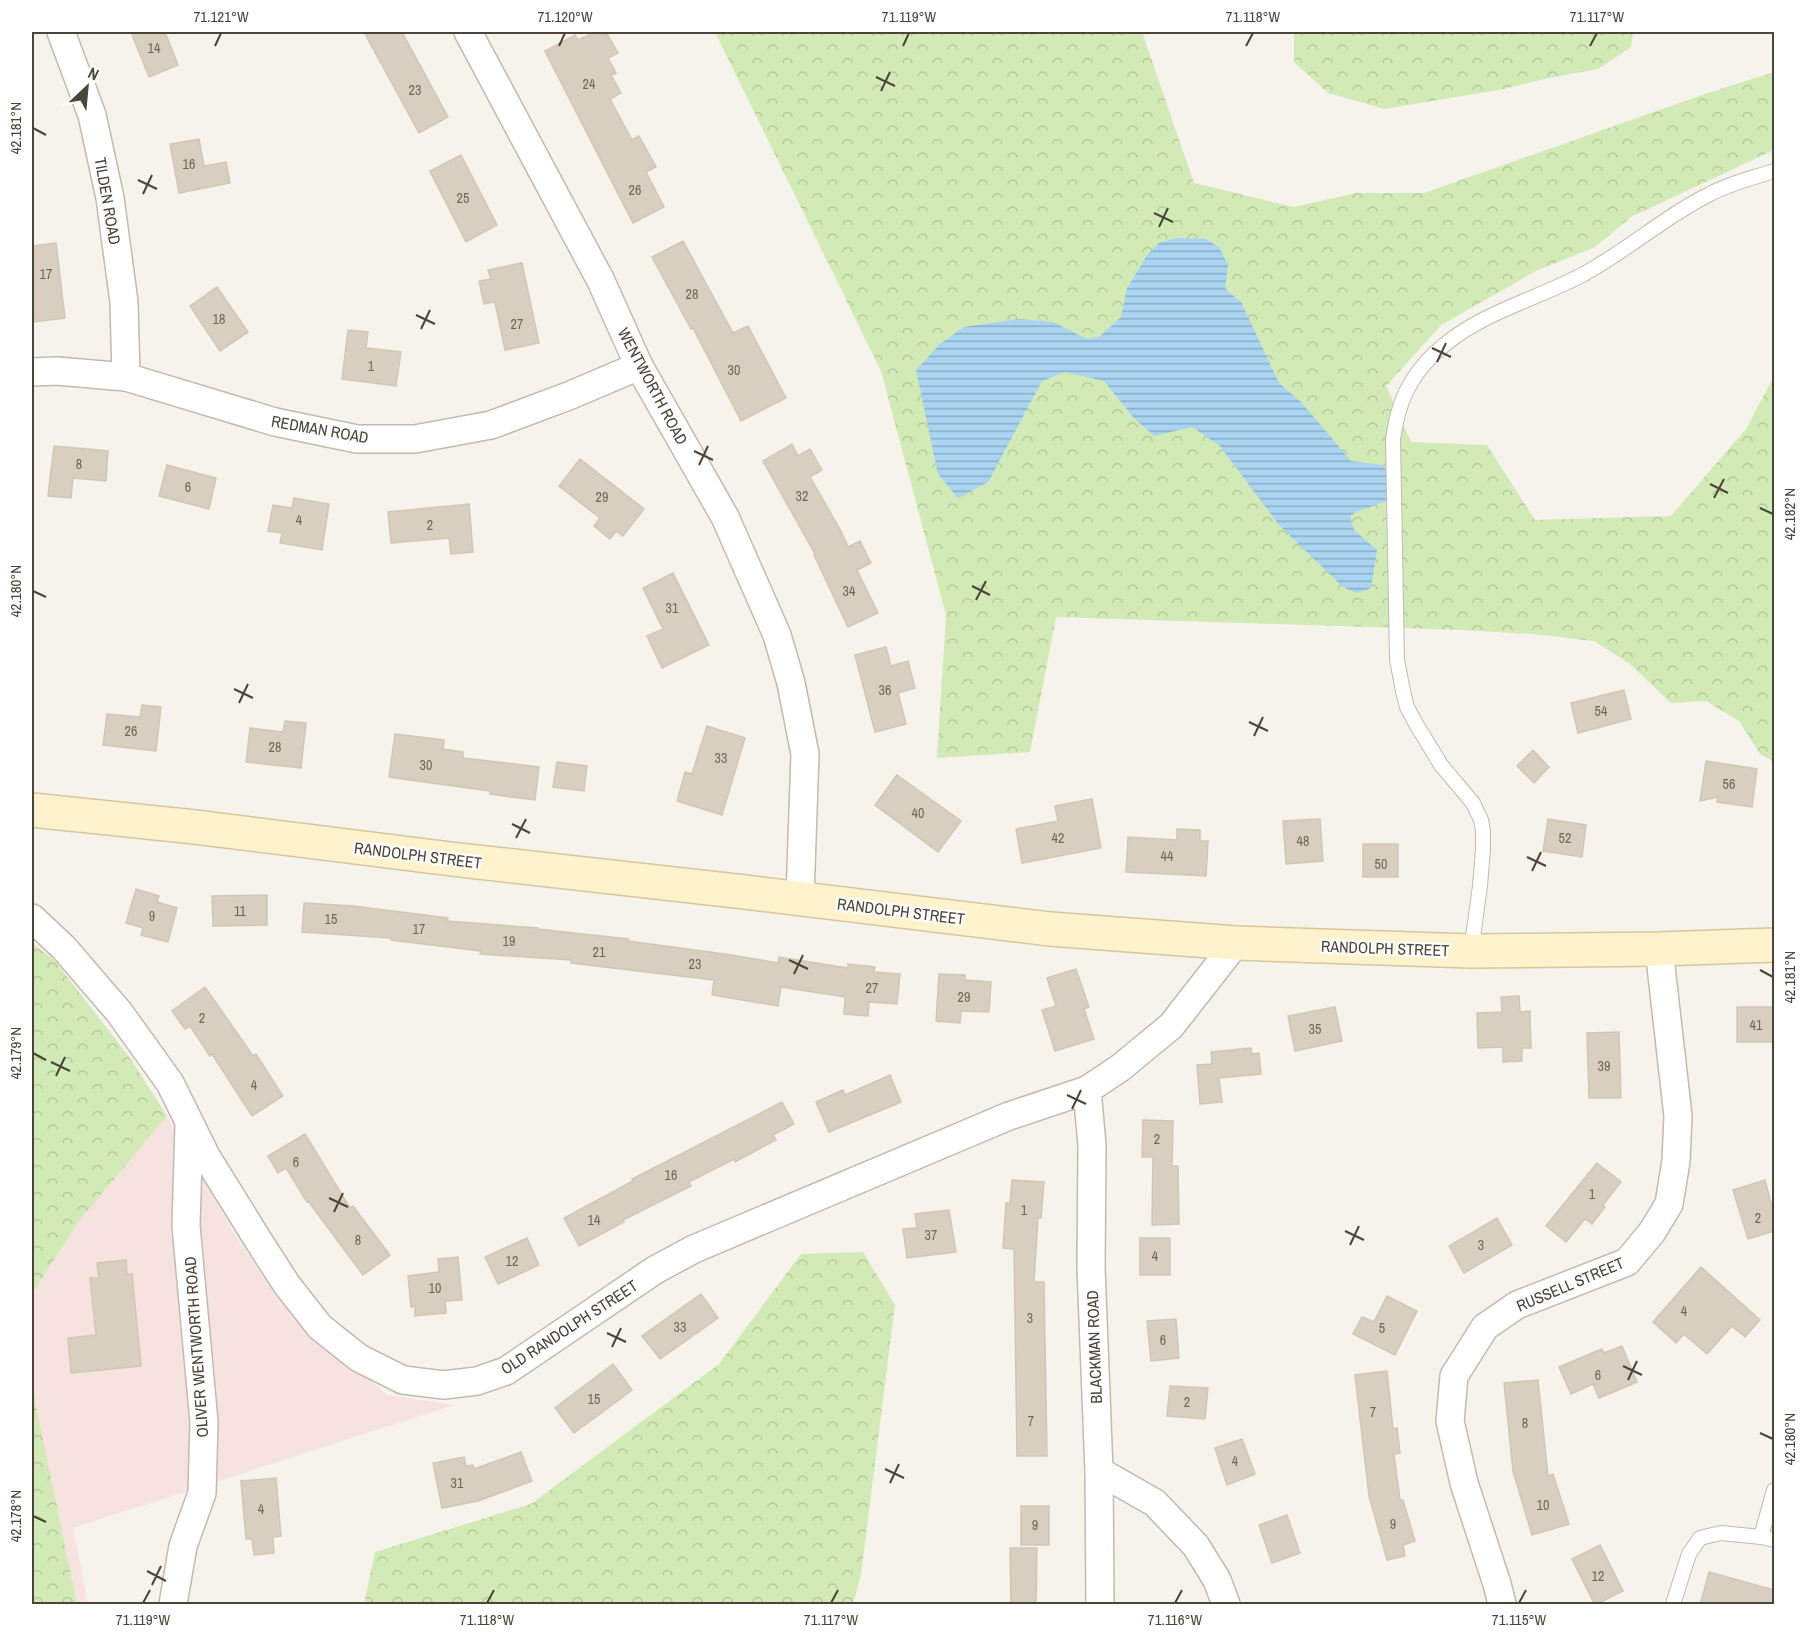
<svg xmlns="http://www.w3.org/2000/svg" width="1806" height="1636" viewBox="0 0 1806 1636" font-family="'Archivo Narrow',sans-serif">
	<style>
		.medical { fill: #f6e3e0 }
		.forest { fill: url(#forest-crowns) }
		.water { fill: url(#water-rules) }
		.building { fill: #d8cfc1; stroke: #d3c7b4; stroke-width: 1.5 }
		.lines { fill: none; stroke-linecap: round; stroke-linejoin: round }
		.lane-casing { stroke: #c2bbae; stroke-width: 16 }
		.street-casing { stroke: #c2bbae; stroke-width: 30 }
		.secondary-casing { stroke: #d6c79b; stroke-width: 36 }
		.lane { stroke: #fff; stroke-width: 14 }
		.street { stroke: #fff; stroke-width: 27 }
		.secondary { stroke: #fff3cd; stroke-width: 33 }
		.ticks { fill: none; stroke: #4b4439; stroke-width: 2 }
		.labels { text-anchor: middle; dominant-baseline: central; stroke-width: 4.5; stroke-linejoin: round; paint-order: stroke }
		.number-label { font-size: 14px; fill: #6e675b }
		.street-label { font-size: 16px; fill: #4b4439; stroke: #fff }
		.neatline { fill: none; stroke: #4b4439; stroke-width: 2 }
		.ticks-label { font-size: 15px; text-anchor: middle; fill: #4b4439 }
	</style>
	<defs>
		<pattern id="forest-crowns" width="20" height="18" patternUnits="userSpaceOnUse" patternTransform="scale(1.5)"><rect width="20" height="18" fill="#d2eab5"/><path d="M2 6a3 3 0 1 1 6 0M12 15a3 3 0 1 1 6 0" fill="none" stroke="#b6ca9c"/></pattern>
		<pattern id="water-rules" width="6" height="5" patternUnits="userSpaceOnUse" patternTransform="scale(1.5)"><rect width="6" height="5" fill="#a9d4f2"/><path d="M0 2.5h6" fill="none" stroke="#8caec5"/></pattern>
	</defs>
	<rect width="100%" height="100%" fill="#f6f3ec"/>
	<path class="medical" d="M 32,943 L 54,960 L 130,1058 L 167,1116 L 235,1235 L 285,1307 L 387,1395 L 454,1405 L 73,1528 L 88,1604 L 32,1604 Z"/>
	<g class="forest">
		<path d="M 715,32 L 1142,32 L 1194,183 L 1294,207 L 1356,193 L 1424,193 L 1702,95 L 1774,72 L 1774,150 L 1631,217 L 1595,247 L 1536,271 L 1441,325 L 1386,386 L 1411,442 L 1487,445 L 1535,520 L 1671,516 L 1746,429 L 1774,376 L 1774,762 L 1760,754 L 1739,721 L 1706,701 L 1671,703 L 1630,664 L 1594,641 L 1532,634 L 1463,630 L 1056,617 L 1030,752 L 937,758 L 946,615 L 881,371 Z"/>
		<path d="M 1294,32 L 1633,32 L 1631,47 L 1598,69 L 1549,78 L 1504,89 L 1384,109 L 1328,93 L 1294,62 Z"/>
		<path d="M 32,943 L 54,960 L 130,1058 L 167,1116 L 79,1221 L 32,1294 Z"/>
		<path d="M 863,1252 L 895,1305 L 861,1574 L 853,1604 L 364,1604 L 375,1552 L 531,1504 L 719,1364 L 801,1254 Z"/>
		<path d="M 32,1372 L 36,1406 L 77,1604 L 32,1604 Z"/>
	</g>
	<path class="water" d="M 1176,238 L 1205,239 L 1219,247 L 1228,265 L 1225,289 L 1241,302 L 1279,383 L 1301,402 L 1351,461 L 1383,465 C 1391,478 1392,487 1387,501 L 1358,511 L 1350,516 L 1354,530 L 1377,550 L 1371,588 L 1357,593 L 1343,587 L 1279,525 L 1220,446 L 1192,427 L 1154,436 L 1133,417 L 1104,381 L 1065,372 L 1042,381 L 988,482 L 958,498 L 938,474 L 916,370 L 940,344 L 964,327 L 1020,319 L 1053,322 L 1087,339 L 1099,337 L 1121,317 L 1127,288 L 1148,254 L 1159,243 Z"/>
	<g class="building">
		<path d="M 131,32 L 165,32 L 178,65 L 149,77 Z"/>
		<path d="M 364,32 L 402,32 L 448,117 L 419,133 Z"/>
		<path d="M 595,32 L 606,32 L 618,53 L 608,58 L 616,73 L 611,75 L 621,93 L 610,99 L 632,140 L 639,136 L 656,167 L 646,172 L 664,207 L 633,223 L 545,51 L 575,35 L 578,40 Z"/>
		<path d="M 199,139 L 204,166 L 226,162 L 230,183 L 179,193 L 170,144 Z"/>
		<path d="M 461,155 L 497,225 L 466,242 L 430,171 Z"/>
		<path d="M 683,241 L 733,333 L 748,326 L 786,398 L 741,421 L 693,328 L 691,329 L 652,257 Z"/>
		<path d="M 56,243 L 65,318 L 34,322 L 32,300 L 32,246 Z"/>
		<path d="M 522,263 L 539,343 L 505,350 L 495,302 L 484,304 L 479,281 L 491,279 L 488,270 Z"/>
		<path d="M 217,287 L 248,332 L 220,351 L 190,306 Z"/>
		<path d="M 348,330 L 368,332 L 366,348 L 401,352 L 396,386 L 342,379 Z"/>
		<path d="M 792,444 L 798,456 L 810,449 L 822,470 L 810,477 L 841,531 L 848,547 L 860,541 L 871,563 L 857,570 L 878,613 L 848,627 L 814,555 L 815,554 L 763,461 Z"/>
		<path d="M 54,446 L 108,451 L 106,481 L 73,478 L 71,498 L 48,496 Z"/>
		<path d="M 580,459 L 644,509 L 623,536 L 616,531 L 610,539 L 594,526 L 600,518 L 559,486 Z"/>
		<path d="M 167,465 L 216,478 L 209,509 L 159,496 Z"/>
		<path d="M 294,498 L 329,504 L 322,550 L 280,543 L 282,533 L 268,531 L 273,505 L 292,508 Z"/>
		<path d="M 469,504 L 473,552 L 451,554 L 449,538 L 391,543 L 388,512 Z"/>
		<path d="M 673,573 L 709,645 L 662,668 L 647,636 L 663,629 L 643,588 Z"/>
		<path d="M 886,647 L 891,666 L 908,661 L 915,688 L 898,693 L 906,724 L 875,732 L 855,655 Z"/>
		<path d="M 1624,690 L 1631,719 L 1578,733 L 1571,703 Z"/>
		<path d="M 142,705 L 161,707 L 156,751 L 103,745 L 107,714 L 140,717 Z"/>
		<path d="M 285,721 L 306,723 L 301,768 L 246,762 L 250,728 L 283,732 Z"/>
		<path d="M 707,726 L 745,738 L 722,815 L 677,801 L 685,772 L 692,774 Z"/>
		<path d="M 395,734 L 444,740 L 443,749 L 463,752 L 463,758 L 539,767 L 535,800 L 490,794 L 490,791 L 389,777 Z"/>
		<path d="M 1533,750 L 1549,767 L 1534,783 L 1517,766 Z"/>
		<path d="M 1706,761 L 1757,769 L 1752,807 L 1717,802 L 1718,797 L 1700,801 Z"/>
		<path d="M 557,762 L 587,766 L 584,791 L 553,787 Z"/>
		<path d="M 897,775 L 961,821 L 938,852 L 875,805 Z"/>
		<path d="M 1092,799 L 1101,848 L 1022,863 L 1016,829 L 1058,821 L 1055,806 Z"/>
		<path d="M 1320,819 L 1323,861 L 1286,864 L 1283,821 Z"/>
		<path d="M 1548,819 L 1586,825 L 1582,857 L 1543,851 Z"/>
		<path d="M 1177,829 L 1200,830 L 1200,841 L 1208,841 L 1206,876 L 1126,872 L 1128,837 L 1177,840 Z"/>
		<rect x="1363" y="844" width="35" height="33"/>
		<path d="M 136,889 L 159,896 L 157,902 L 177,908 L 168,942 L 141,935 L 143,928 L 126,923 Z"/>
		<path d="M 267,895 L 267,925 L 213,926 L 212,896 Z"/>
		<path d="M 304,903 L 353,906 L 448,918 L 447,921 L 538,928 L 538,929 L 628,939 L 628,941 L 732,955 L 778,963 L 779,957 L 848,968 L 848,964 L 875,967 L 874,972 L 900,974 L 897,1004 L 869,1002 L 868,1016 L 844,1014 L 845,997 L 781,987 L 778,1006 L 712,995 L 714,980 L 571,963 L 571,960 L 480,954 L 481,951 L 391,940 L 391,938 L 302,932 Z"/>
		<path d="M 1076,969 L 1089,1007 L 1084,1009 L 1094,1039 L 1055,1051 L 1042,1010 L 1056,1006 L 1047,978 Z"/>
		<path d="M 939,974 L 965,975 L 965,980 L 991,982 L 989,1012 L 961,1011 L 960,1023 L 936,1021 Z"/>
		<path d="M 205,987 L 253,1056 L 256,1054 L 283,1096 L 252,1116 L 212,1054 L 210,1056 L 190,1026 L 185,1029 L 172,1011 Z"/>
		<path d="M 1519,996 L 1520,1012 L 1530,1011 L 1531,1048 L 1522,1048 L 1522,1061 L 1503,1062 L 1503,1047 L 1478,1048 L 1477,1013 L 1502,1012 L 1501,997 Z"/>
		<path d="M 1335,1007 L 1342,1041 L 1295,1051 L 1288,1016 Z"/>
		<rect x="1737" y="1007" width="37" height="35"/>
		<path d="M 1619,1032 L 1621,1098 L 1589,1098 L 1587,1033 Z"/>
		<path d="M 1251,1048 L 1252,1054 L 1259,1053 L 1261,1074 L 1219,1078 L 1222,1102 L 1200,1104 L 1197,1065 L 1212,1064 L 1211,1052 Z"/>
		<path d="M 890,1075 L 901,1102 L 829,1132 L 816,1102 L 843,1090 L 845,1095 Z"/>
		<path d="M 782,1102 L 794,1124 L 773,1135 L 776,1140 L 735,1162 L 734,1159 L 689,1182 L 691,1186 L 623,1220 L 624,1222 L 579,1246 L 564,1218 L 633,1181 L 632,1179 Z"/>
		<path d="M 1143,1120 L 1173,1121 L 1172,1166 L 1178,1166 L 1179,1224 L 1152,1225 L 1153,1157 L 1142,1157 Z"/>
		<path d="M 305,1134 L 350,1208 L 353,1206 L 390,1255 L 363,1275 L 308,1201 L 307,1202 L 286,1168 L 278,1173 L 268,1156 Z"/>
		<path d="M 1597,1163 L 1621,1182 L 1603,1205 L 1605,1207 L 1592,1224 L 1585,1219 L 1566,1242 L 1546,1226 Z"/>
		<path d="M 1012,1180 L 1044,1182 L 1041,1218 L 1038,1218 L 1034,1282 L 1044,1282 L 1047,1456 L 1017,1456 L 1014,1249 L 1003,1248 L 1006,1203 L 1010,1203 Z"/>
		<path d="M 1765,1180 L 1774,1214 L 1774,1231 L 1748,1239 L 1733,1190 Z"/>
		<path d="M 949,1210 L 956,1252 L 907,1258 L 903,1229 L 917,1228 L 915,1214 Z"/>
		<path d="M 1497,1218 L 1512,1245 L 1464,1273 L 1449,1246 Z"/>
		<path d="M 527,1238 L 539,1265 L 498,1284 L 485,1257 Z"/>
		<rect x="1140" y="1238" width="30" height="37"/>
		<path d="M 458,1257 L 462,1300 L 445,1301 L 446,1313 L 415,1316 L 415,1306 L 411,1307 L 408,1276 L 439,1272 L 438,1259 Z"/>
		<path d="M 126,1260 L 127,1275 L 132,1274 L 141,1366 L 71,1373 L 68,1338 L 96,1335 L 90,1278 L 99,1278 L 97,1263 Z"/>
		<path d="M 1701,1267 L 1760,1320 L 1745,1337 L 1732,1326 L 1707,1354 L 1684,1334 L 1676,1343 L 1653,1322 Z"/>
		<path d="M 701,1294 L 718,1318 L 660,1359 L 642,1336 Z"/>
		<path d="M 1387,1296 L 1417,1311 L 1395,1355 L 1353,1334 L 1362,1317 L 1374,1322 Z"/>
		<path d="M 1176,1319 L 1179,1358 L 1151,1361 L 1147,1321 Z"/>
		<path d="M 1622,1346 L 1637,1382 L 1599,1398 L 1593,1384 L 1571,1394 L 1559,1367 L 1602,1349 L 1604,1353 Z"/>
		<path d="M 613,1364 L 632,1390 L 574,1433 L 555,1408 Z"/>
		<path d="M 1387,1371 L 1393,1429 L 1397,1428 L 1400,1453 L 1394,1454 L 1400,1500 L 1403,1500 L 1415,1541 L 1403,1545 L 1405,1556 L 1387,1560 L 1369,1496 L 1355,1375 Z"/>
		<path d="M 1538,1380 L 1548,1476 L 1553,1474 L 1569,1524 L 1532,1535 L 1513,1471 L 1504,1383 Z"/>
		<path d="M 1170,1386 L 1208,1388 L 1205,1419 L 1167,1416 Z"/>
		<path d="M 1242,1439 L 1255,1474 L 1227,1485 L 1215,1448 Z"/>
		<path d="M 521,1452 L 532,1481 L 478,1501 L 442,1508 L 433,1463 L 464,1457 L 466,1466 L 473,1465 L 474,1469 Z"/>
		<path d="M 276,1478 L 281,1536 L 273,1537 L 274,1553 L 254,1555 L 252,1539 L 246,1539 L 241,1481 Z"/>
		<rect x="1021" y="1506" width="28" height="39"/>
		<path d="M 1287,1515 L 1300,1553 L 1272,1563 L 1259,1525 Z"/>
		<path d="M 1600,1545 L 1623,1591 L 1595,1605 L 1572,1559 Z"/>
		<path d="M 1010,1548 L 1037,1548 L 1036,1605 L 1011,1605 Z"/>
		<path d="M 1709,1572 L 1774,1590 L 1774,1605 L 1700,1605 Z"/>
	</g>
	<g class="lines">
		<defs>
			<g id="lane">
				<path d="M 1471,951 L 1480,886 L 1483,849 L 1483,830 L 1481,820 L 1473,803 L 1441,765 L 1416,724 L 1407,707 L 1403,691 L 1397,660 L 1393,439 C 1398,404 1408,379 1434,354 C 1475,314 1533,301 1582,275 C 1627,251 1665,216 1710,194 C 1730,183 1753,178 1774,171"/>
				<path d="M 1774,1490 L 1761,1537 L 1774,1540"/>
				<path d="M 1673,1604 L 1689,1554 L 1700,1538 L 1721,1533 L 1761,1537"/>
			</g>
			<g id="street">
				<path d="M 61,32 L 92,115 L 110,198 L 124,302 L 126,377"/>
				<path d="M 468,32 L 601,281 L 639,366 L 725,517 L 777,635 L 791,683 L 805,754 L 800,898"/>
				<path d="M 32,372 L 57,371 L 126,377 L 275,422 L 357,439 L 415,439 L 491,425 L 571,395 L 639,366"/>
				<path d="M 32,918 L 64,948 L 119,1012 L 170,1083 L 206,1156 L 258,1240 L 287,1285 L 320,1327 L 359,1358 L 403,1380 L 444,1385 L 477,1381 L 506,1371 L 655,1270 L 694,1249 L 1009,1116 L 1087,1090 L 1120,1068 L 1171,1026 L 1236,943"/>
				<path d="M 1087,1090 L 1092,1145 L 1091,1268 L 1099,1471 L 1100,1604"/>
				<path d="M 1099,1471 L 1155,1503 L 1196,1546 L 1217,1580 L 1226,1604"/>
				<path d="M 173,1604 L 183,1546 L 202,1493 L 204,1422 L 186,1226 L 189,1125"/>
				<path d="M 1502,1604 L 1497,1584 L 1464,1483 L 1450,1421 L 1454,1376 L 1485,1327 L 1517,1305 L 1627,1262 L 1652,1232 L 1669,1204 L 1676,1161 L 1678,1116 L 1659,949"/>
			</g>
			<path id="secondary" d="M 32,810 L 195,827 L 451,859 L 745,892 L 1050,929 L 1236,943 L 1471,951 L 1659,949 L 1774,945"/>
		</defs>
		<use href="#lane" class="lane-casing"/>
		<use href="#street" class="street-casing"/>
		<use href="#secondary" class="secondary-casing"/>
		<use href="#lane" class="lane"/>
		<use href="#street" class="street"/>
		<use href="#secondary" class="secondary"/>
	</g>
	<path class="ticks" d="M 215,46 L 221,33M 559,46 L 565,33M 903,46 L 909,33M 1246,46 L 1253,33M 1590,46 L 1597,33M 876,77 L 895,86M 881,91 L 890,72M 33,128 L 46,135M 138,180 L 157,189M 143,194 L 152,175M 1154,213 L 1173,222M 1159,227 L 1168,208M 416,315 L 435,324M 421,329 L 430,310M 1432,348 L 1451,357M 1437,362 L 1446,343M 694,451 L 713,460M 699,465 L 708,446M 1710,484 L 1728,493M 1714,498 L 1724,479M 1760,508 L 1773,514M 972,586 L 990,595M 33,591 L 46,597M 976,600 L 986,581M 234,689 L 253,698M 239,703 L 248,684M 1249,722 L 1268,731M 1254,736 L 1263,717M 512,824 L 530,833M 516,838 L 526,819M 1527,857 L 1546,866M 1532,871 L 1541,852M 789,960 L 808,969M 1760,970 L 1773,977M 794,974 L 803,955M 33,1053 L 46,1060M 51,1062 L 70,1071M 56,1076 L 65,1057M 1067,1095 L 1086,1104M 1072,1109 L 1081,1090M 329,1198 L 348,1207M 334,1212 L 343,1193M 1345,1231 L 1364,1240M 1350,1245 L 1359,1226M 607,1333 L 626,1342M 612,1347 L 621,1328M 1623,1366 L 1642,1375M 1628,1380 L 1637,1361M 1760,1433 L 1773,1439M 885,1469 L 904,1478M 890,1483 L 899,1464M 33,1516 L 46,1522M 147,1571 L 166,1581M 152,1585 L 161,1566M 143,1603 L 150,1590M 487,1603 L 494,1590M 831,1603 L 838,1590M 1175,1603 L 1182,1590M 1519,1603 L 1526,1590"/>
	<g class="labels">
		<g class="number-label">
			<text x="154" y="48">14</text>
			<text x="589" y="84">24</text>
			<text x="415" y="90">23</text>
			<text x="189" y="164">16</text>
			<text x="635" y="190">26</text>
			<text x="463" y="198">25</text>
			<text x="46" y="274">17</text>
			<text x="692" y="294">28</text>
			<text x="219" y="319">18</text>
			<text x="517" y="324">27</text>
			<text x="371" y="366">1</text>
			<text x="734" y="370">30</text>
			<text x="79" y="464">8</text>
			<text x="188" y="487">6</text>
			<text x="802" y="496">32</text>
			<text x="602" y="497">29</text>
			<text x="299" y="520">4</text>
			<text x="430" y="525">2</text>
			<text x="849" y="591">34</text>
			<text x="672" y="608">31</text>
			<text x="885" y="690">36</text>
			<text x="1601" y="711">54</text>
			<text x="131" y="731">26</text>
			<text x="275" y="747">28</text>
			<text x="721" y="758">33</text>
			<text x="426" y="765">30</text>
			<text x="1729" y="784">56</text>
			<text x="918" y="813">40</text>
			<text x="1058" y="838">42</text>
			<text x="1565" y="838">52</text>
			<text x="1303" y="841">48</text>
			<text x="1167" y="856">44</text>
			<text x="1381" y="864">50</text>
			<text x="240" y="911">11</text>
			<text x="152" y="916">9</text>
			<text x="331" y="919">15</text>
			<text x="419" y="929">17</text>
			<text x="509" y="941">19</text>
			<text x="599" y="952">21</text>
			<text x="695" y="964">23</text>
			<text x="872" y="988">27</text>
			<text x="964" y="997">29</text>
			<text x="202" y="1018">2</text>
			<text x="1756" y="1025">41</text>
			<text x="1315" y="1029">35</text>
			<text x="1604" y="1066">39</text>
			<text x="254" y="1085">4</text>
			<text x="1157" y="1139">2</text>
			<text x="296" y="1162">6</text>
			<text x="671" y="1175">16</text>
			<text x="1592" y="1194">1</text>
			<text x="1024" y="1210">1</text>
			<text x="1758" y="1218">2</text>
			<text x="594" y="1220">14</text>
			<text x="931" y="1235">37</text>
			<text x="358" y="1240">8</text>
			<text x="1481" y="1245">3</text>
			<text x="1155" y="1256">4</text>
			<text x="512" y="1261">12</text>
			<text x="435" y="1288">10</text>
			<text x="1684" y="1311">4</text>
			<text x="1030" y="1318">3</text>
			<text x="680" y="1327">33</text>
			<text x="1382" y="1328">5</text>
			<text x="1163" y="1340">6</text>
			<text x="1598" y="1375">6</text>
			<text x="594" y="1399">15</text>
			<text x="1187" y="1402">2</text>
			<text x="1373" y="1412">7</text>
			<text x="1031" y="1421">7</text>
			<text x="1525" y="1423">8</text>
			<text x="1235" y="1461">4</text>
			<text x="457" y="1483">31</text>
			<text x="1543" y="1505">10</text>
			<text x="261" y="1509">4</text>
			<text x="1393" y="1524">9</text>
			<text x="1035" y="1525">9</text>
			<text x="1598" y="1576">12</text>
		</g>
		<g class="street-label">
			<text transform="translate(108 201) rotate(80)">TILDEN ROAD</text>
			<text transform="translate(653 386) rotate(62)">WENTWORTH ROAD</text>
			<text transform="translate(320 429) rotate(10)">REDMAN ROAD</text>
			<text transform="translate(418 855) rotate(7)">RANDOLPH STREET</text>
			<text transform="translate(901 911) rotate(7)">RANDOLPH STREET</text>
			<text transform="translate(1385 948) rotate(2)">RANDOLPH STREET</text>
			<text transform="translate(1570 1284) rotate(-23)">RUSSELL STREET</text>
			<text transform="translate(569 1327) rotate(-33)">OLD RANDOLPH STREET</text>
			<text transform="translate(196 1347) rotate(-94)">OLIVER WENTWORTH ROAD</text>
			<text transform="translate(1094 1347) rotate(-92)">BLACKMAN ROAD</text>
		</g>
	</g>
	<rect width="1806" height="1636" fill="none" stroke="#ffffff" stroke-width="66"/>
	<g transform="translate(87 87) rotate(26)" stroke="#ffffff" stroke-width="4.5" paint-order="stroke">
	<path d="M0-4.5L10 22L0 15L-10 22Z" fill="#4b4439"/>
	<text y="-9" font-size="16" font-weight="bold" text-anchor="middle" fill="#4b4439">N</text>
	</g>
	<rect x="33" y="33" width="1740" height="1570" class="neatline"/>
	<g class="ticks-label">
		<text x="221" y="22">71.121°W</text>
		<text x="565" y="22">71.120°W</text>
		<text x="909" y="22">71.119°W</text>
		<text x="1253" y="22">71.118°W</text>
		<text x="1597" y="22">71.117°W</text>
		<text transform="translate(16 128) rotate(-90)" y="5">42.181°N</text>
		<text transform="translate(1790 514) rotate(-90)" y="5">42.182°N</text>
		<text transform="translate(16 591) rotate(-90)" y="5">42.180°N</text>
		<text transform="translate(1790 977) rotate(-90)" y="5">42.181°N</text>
		<text transform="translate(16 1053) rotate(-90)" y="5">42.179°N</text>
		<text transform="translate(1790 1439) rotate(-90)" y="5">42.180°N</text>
		<text transform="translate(16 1516) rotate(-90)" y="5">42.178°N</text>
		<text x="143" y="1625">71.119°W</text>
		<text x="487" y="1625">71.118°W</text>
		<text x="831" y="1625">71.117°W</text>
		<text x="1175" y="1625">71.116°W</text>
		<text x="1519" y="1625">71.115°W</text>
	</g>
</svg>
